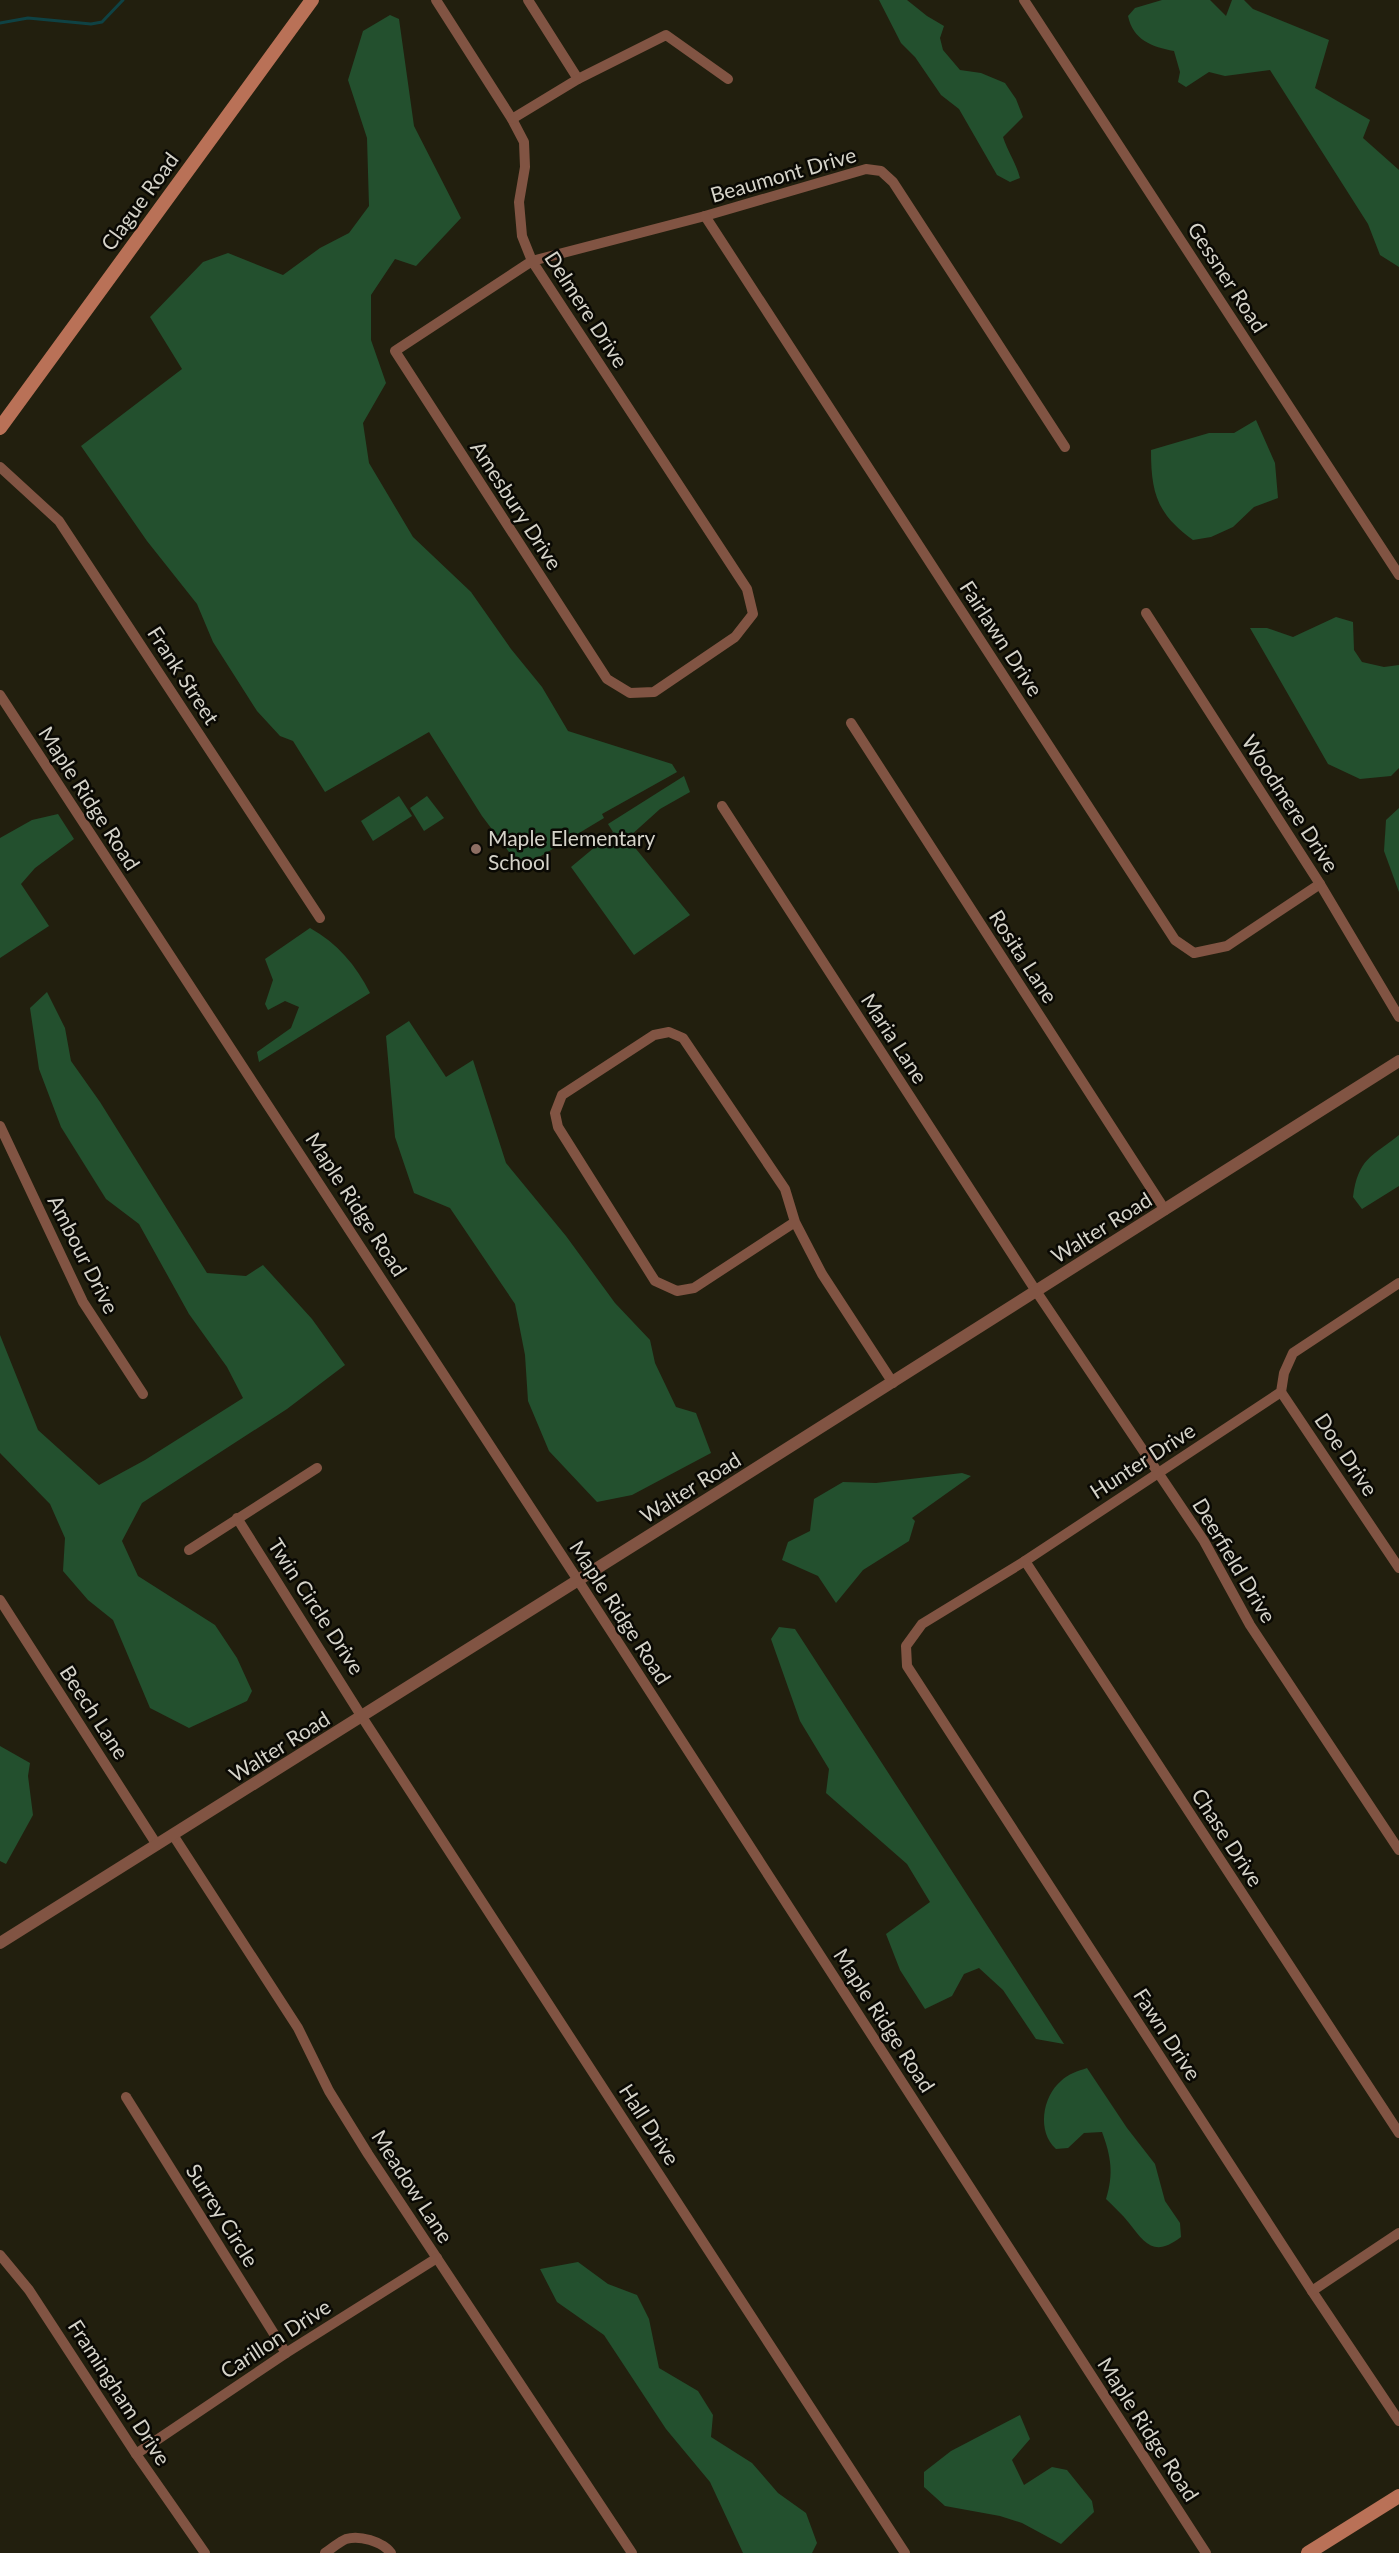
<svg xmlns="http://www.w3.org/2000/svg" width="1399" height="2553" viewBox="0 0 1399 2553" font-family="Lato,sans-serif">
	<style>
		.green { fill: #23502e }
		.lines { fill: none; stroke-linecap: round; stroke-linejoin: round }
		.stream { stroke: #0f4244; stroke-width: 3 }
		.minor { stroke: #815443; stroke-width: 10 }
		.tertiary { stroke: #815443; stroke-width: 12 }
		.secondary { stroke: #b97157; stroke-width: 14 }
		.education-dot { fill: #8d6e63; stroke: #0a0904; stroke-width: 2 }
		.labels { text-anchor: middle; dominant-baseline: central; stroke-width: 5; stroke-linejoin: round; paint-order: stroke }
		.street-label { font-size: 21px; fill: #d5d3c9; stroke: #0a0904 }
		.poi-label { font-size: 21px; fill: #d5d3c9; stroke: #0a0904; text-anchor: start }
	</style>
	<rect width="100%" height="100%" fill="#221f0e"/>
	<g class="green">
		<path d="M 879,0 L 907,0 L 927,16 L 944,26 L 940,38 L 943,50 L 960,70 L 981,73 L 1005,83 L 1016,99 L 1023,117 L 1003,137 C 1008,152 1016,163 1020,178 L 1010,182 L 997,175 L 959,109 L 941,95 L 915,57 L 901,43 Z"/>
		<path d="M 1162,0 L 1210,0 L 1226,16 L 1232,0 L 1244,0 L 1253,9 L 1329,40 L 1315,88 L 1370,120 L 1363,138 L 1399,170 L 1399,267 L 1380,255 L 1368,224 L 1270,70 L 1225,76 L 1209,72 L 1186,87 L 1178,82 L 1180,72 L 1174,51 C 1152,47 1133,40 1128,16 L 1135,8 Z"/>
		<path d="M 390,15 L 399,19 L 414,126 L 461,218 L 416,266 L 395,259 L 371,295 L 371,340 L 386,383 L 363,423 L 369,463 L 413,537 L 471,592 L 511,649 L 542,687 L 568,731 L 672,764 L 677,772 L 602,814 L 604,818 L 521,868 L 482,816 L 429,732 L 325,792 L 293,741 L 280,736 L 257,711 L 213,642 L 197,604 L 147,541 L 81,446 L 182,369 L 150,317 L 203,262 L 228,253 L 283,275 L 320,248 L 349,233 L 369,206 L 367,138 L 348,80 L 363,31 Z"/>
		<path d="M 1256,420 L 1275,463 L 1278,498 L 1254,507 L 1233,527 L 1211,537 L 1193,540 C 1157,514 1151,493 1151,450 L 1209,433 L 1234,433 Z"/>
		<path d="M 1336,617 L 1353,622 L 1354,650 L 1362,662 L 1384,667 L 1399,665 L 1399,768 L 1391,776 L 1360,779 L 1328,764 L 1250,628 L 1267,628 L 1293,637 Z"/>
		<path d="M 684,776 L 690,792 L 660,809 L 630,836 L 632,844 L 690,915 L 634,955 L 571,867 L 613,832 L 608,824 Z"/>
		<path d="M 399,796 L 412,816 L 373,841 L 361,821 Z"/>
		<path d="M 427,796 L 444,818 L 424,831 L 410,808 Z"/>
		<path d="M 1399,808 L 1399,892 L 1384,851 L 1386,820 Z"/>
		<path d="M 58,814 L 74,839 L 35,868 L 21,884 L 49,926 L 0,958 L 0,838 L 32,820 Z"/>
		<path d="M 310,928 C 337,943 356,965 370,993 L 259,1062 L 257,1052 L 291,1028 L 299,1007 L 285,1001 L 268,1010 L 265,1004 L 273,980 L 265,959 Z"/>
		<path d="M 47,992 L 65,1028 L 71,1061 L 100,1102 L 207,1273 L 246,1276 L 263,1265 L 312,1319 L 345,1365 L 287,1409 L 142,1503 L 122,1541 L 138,1576 L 215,1625 L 237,1658 L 252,1691 L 247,1701 L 189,1728 L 150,1708 L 113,1620 L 88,1600 L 63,1571 L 65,1538 L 50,1504 L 0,1453 L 0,1335 L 38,1430 L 99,1485 L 145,1460 L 243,1398 L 227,1367 L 189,1314 L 139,1224 L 106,1199 L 61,1127 L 39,1069 L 30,1008 Z"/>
		<path d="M 409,1021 L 446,1077 L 473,1060 L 506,1163 L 566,1236 L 615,1303 L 650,1340 L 655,1363 L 676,1407 L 696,1413 L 711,1453 L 632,1495 L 597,1502 L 549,1451 L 528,1401 L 525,1355 L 515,1304 L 450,1208 L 414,1193 L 395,1137 L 386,1036 Z"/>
		<path d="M 1399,1135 L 1399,1186 L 1362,1209 L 1353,1197 C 1358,1159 1371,1157 1399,1135 Z"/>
		<path d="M 962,1473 L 971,1476 L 912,1518 L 915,1521 L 909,1541 L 863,1570 L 836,1603 L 818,1576 L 782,1560 L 788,1542 L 810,1531 L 814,1499 L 843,1482 L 876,1483 Z"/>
		<path d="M 779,1627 L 795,1629 L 1064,2044 L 1036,2039 L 1003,1990 L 979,1968 L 964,1974 L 952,1996 L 925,2009 L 900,1970 L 886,1934 L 930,1902 L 907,1864 L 826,1793 L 829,1769 L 800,1721 L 771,1639 Z"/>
		<path d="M 0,1746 L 30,1763 L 28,1776 L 33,1815 L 6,1864 L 0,1861 Z"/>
		<path d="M 1087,2068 L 1127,2128 L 1155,2164 L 1165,2201 L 1180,2223 L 1181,2237 C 1155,2257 1146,2245 1129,2223 C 1122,2214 1114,2207 1106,2199 C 1114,2174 1111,2156 1102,2132 L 1084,2133 L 1068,2148 L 1056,2149 C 1037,2132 1042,2097 1061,2081 C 1068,2074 1078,2071 1087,2068 Z"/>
		<path d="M 578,2262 L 608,2284 L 637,2295 L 649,2319 L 659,2368 L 698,2391 L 713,2415 L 711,2437 L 752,2463 L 778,2493 L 806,2513 L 817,2543 L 812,2553 L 743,2553 L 710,2482 L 666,2429 L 604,2335 L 557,2302 L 540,2269 Z"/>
		<path d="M 1020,2415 L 1030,2439 L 1012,2460 L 1024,2485 L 1052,2467 L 1067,2470 L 1092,2501 L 1094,2512 L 1061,2544 L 1022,2523 L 1000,2516 L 945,2506 L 924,2487 L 924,2472 L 951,2451 Z"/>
	</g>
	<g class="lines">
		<path class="stream" d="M 0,23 L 28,18 L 91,24 L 102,22 L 123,0"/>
		<g class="minor">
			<path d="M 436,0 L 512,119 L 524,142 L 525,167 L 519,202 L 522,236 L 532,261 L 747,589 L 753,614 L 735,637 L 654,692 L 630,693 L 607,679 L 395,351 L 532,261 L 705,216 L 866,169 L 881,171 L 893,182 L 1065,447"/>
			<path d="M 528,0 L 578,79"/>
			<path d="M 1024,0 L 1399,575"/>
			<path d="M 512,119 L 578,79 L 666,35 L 728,79"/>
			<path d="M 705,216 L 1175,940 L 1194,953 L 1227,946 L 1320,884"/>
			<path d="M 0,467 L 59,521 L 320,918"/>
			<path d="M 1146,613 L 1320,884 L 1399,1017"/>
			<path d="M 0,695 L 585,1591 L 1206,2553"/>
			<path d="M 851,723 L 1165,1210"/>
			<path d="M 722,806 L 1036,1291 L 1204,1541 L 1250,1625 L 1399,1850"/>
			<path d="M 0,1126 L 83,1302 L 143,1394"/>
			<path d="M 795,1222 L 694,1288 L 677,1291 L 655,1281 L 558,1127 L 555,1113 L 562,1095 L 654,1035 L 669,1032 L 683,1038 L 785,1189 L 795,1222 L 822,1274 L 893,1383"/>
			<path d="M 1399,1283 L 1293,1353 L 1284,1373 L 1281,1392 L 1025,1561 L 922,1624 L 906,1646 L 907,1666 L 1312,2291 L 1399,2421"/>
			<path d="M 1281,1392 L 1399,1568"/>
			<path d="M 237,1518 L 362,1717 L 905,2553"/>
			<path d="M 189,1550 L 317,1468"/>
			<path d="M 1025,1561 L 1399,2133"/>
			<path d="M 0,1600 L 157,1845"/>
			<path d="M 173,1835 L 298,2028 L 329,2091 L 368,2154 L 632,2553"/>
			<path d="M 126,2097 L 286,2353"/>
			<path d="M 0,2255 L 29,2290 L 136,2454 L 205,2553"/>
			<path d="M 1312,2291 L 1399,2233"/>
			<path d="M 136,2454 L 286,2353 L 437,2258"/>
			<path d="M 325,2553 C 331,2549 339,2542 346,2539 C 359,2535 382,2541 391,2553"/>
		</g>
		<path class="tertiary" d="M 0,1943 L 720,1491 L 1399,1061"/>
		<g class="secondary">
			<path d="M 0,428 L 312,0"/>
			<path d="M 1308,2553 L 1399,2496"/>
		</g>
	</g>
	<circle class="education-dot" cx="476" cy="849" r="6"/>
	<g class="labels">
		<g class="street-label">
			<text transform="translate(783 174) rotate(-16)">Beaumont Drive</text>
			<text transform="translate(139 201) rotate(-54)">Clague Road</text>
			<text transform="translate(1228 277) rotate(57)">Gessner Road</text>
			<text transform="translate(587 309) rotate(57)">Delmere Drive</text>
			<text transform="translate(517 505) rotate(57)">Amesbury Drive</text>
			<text transform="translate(1002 638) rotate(57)">Fairlawn Drive</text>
			<text transform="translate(184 675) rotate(57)">Frank Street</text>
			<text transform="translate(90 798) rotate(57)">Maple Ridge Road</text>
			<text transform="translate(1291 803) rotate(57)">Woodmere Drive</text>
			<text transform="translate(1024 956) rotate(57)">Rosita Lane</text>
			<text transform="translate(895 1038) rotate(57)">Maria Lane</text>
			<text transform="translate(357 1204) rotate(57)">Maple Ridge Road</text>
			<text transform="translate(1101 1227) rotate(-32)">Walter Road</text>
			<text transform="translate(84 1254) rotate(63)">Ambour Drive</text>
			<text transform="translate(1347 1454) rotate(56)">Doe Drive</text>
			<text transform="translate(1142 1460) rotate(-33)">Hunter Drive</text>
			<text transform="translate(690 1487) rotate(-32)">Walter Road</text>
			<text transform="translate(1235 1560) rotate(59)">Deerfield Drive</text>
			<text transform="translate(317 1606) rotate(57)">Twin Circle Drive</text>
			<text transform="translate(621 1612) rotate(57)">Maple Ridge Road</text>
			<text transform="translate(95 1712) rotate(57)">Beech Lane</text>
			<text transform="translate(279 1746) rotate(-32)">Walter Road</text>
			<text transform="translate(1228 1837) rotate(57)">Chase Drive</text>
			<text transform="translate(885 2020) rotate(57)">Maple Ridge Road</text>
			<text transform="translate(1168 2034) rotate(57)">Fawn Drive</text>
			<text transform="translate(650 2124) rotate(57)">Hall Drive</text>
			<text transform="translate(413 2186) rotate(57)">Meadow Lane</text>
			<text transform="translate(223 2215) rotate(58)">Surrey Circle</text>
			<text transform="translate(275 2338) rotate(-33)">Carillon Drive</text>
			<text transform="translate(120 2392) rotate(57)">Framingham Drive</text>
			<text transform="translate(1149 2429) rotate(57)">Maple Ridge Road</text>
		</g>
		<g class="poi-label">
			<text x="488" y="837">Maple Elementary<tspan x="488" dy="24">School</tspan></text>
		</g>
	</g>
</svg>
